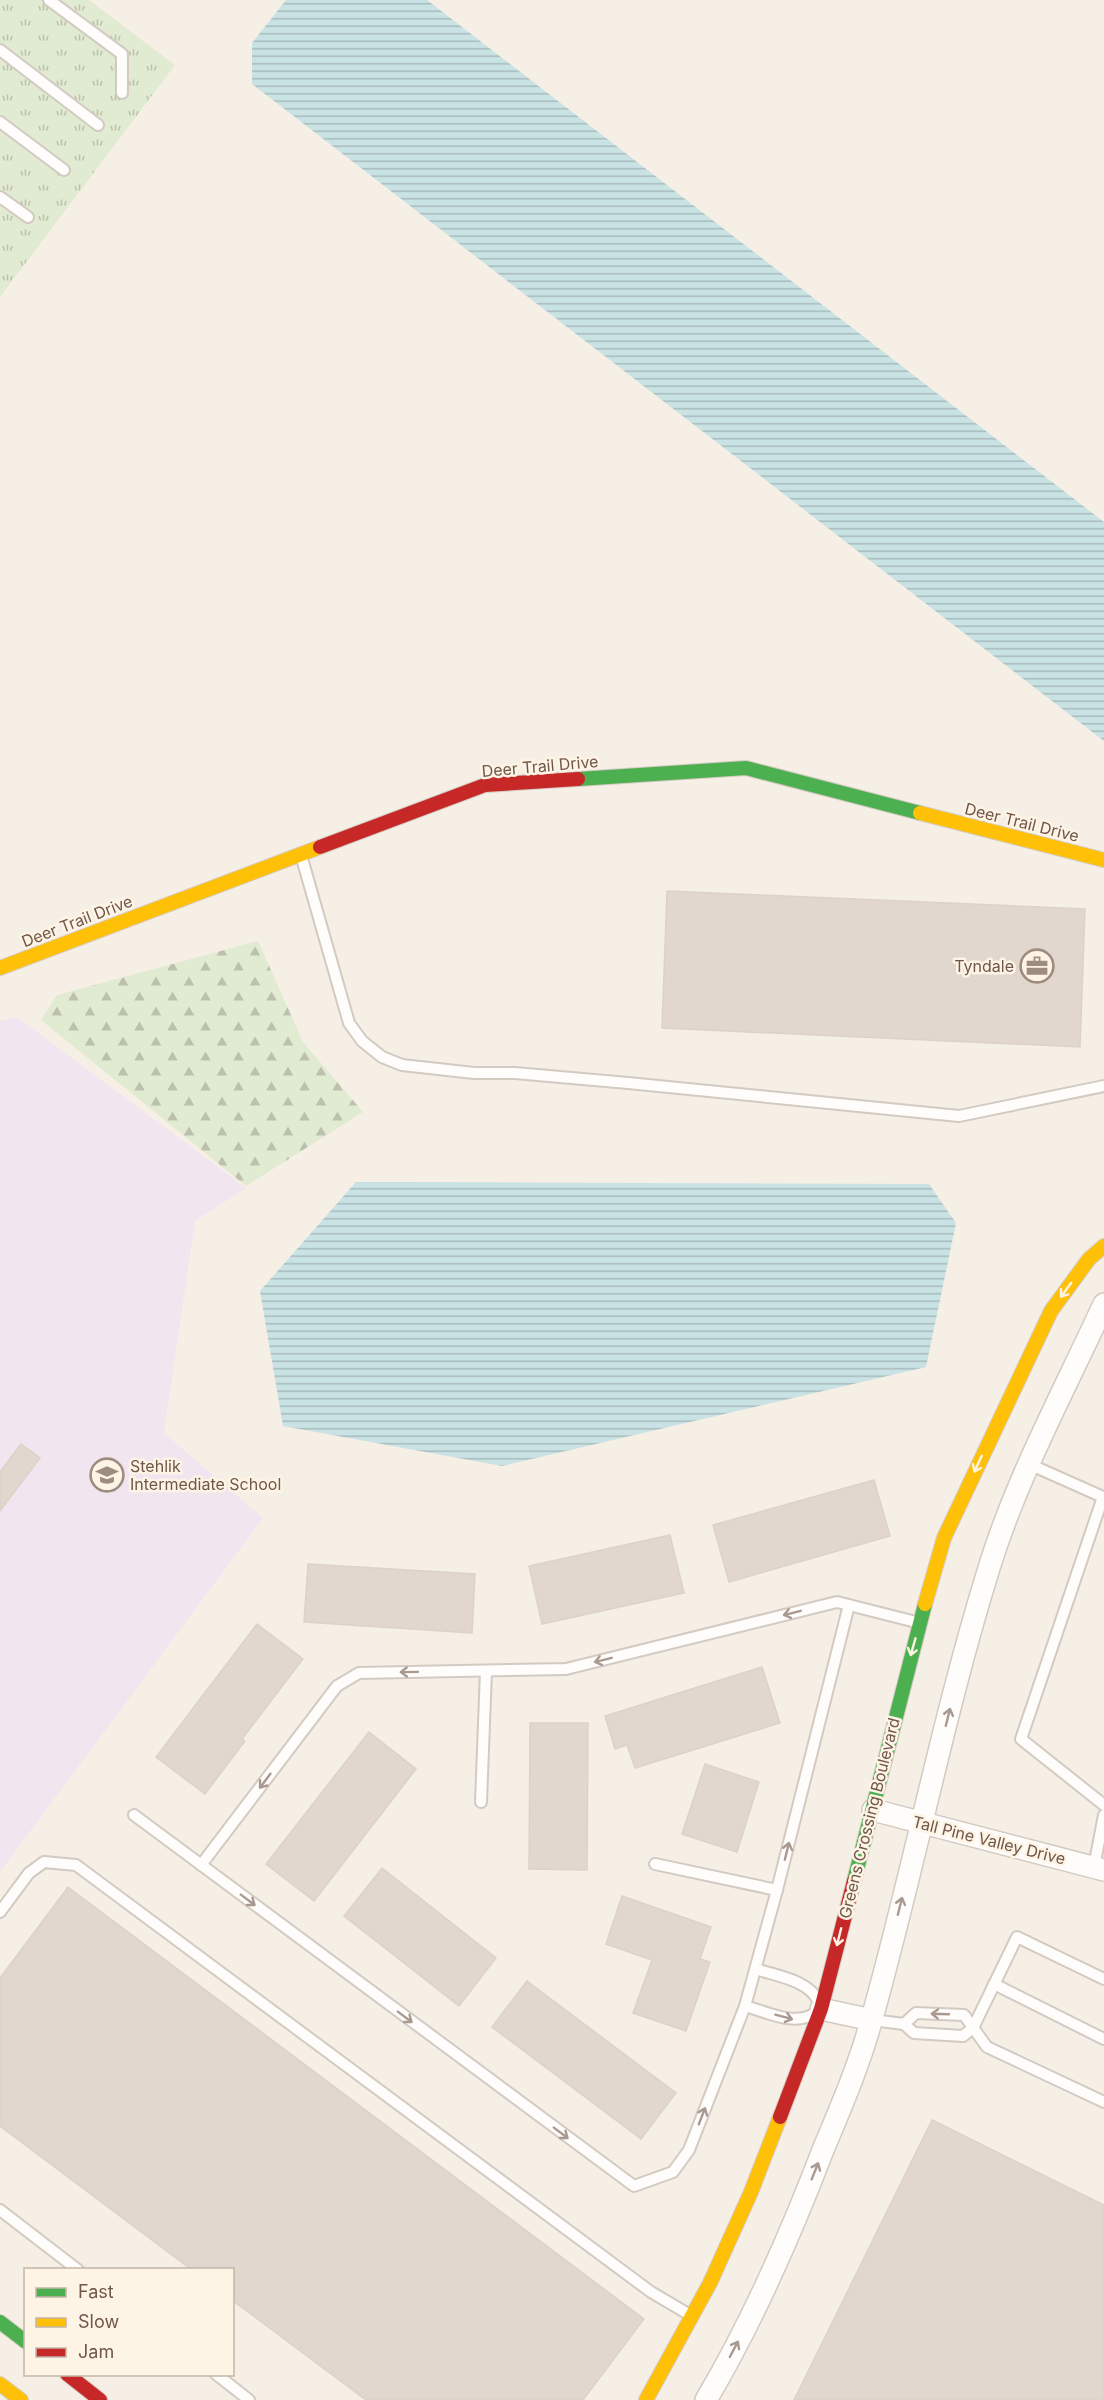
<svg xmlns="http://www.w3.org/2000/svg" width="1104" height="2400" viewBox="0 0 1104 2400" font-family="Inter,sans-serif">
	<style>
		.education { fill: #f1e6ef }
		.grass { fill: url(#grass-tufts) }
		.forest { fill: url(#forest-firs) }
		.water { fill: url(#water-rules) }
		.building { fill: #e1d7ce; stroke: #ddd2c9; stroke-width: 1.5 }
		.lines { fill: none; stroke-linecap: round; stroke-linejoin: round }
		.lane-casing { stroke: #d3cac2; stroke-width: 14 }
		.street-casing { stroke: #d3cac2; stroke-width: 24 }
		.fast-casing { stroke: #d5cbc3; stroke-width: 16 }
		.slow-casing { stroke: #d5cbc3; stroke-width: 16 }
		.jam-casing { stroke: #d5cbc3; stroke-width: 16 }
		.lane { stroke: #fefdfb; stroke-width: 10 }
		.street { stroke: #fefdfb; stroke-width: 21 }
		.fast { stroke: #4caf50; stroke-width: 14 }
		.slow { stroke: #ffc107; stroke-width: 14 }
		.jam { stroke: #c62828; stroke-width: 14 }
		.oneway { stroke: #fef4e6 }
		.oneway2 { stroke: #a99990 }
		.labels { text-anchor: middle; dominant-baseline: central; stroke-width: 5; stroke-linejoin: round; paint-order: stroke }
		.street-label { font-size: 16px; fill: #705749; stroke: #fef4e6 }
		.poi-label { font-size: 16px; fill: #705749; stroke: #fef4e6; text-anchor: end }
	</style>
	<defs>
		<pattern id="grass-tufts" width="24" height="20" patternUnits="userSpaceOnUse" patternTransform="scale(1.5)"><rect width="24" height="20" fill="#e1ebd1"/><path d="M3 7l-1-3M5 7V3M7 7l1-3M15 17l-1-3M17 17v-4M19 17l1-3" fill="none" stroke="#bbc1ac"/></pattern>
		<pattern id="forest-firs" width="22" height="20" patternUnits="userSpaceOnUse" patternTransform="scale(1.5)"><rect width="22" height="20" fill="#e1ebd1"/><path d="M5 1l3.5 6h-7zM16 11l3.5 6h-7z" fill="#bbc1ac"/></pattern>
		<pattern id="water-rules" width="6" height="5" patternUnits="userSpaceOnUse" patternTransform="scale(1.5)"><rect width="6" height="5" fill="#c9e2e4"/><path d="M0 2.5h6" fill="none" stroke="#a8babb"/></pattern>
	</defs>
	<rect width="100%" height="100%" fill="#f5efe6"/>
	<path class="education" d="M 17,1017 L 246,1188 L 195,1221 L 164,1433 L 263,1518 L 0,1872 L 0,1021 Z"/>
	<path class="grass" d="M 0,0 L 89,0 L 175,65 L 0,297 Z"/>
	<path class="forest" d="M 258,941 L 303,1042 L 363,1112 L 246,1186 L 41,1020 L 57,995 Z"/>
	<g class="water">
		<path d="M 286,0 L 427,0 L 1104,522 L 1104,741 L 252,84 L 252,43 Z"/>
		<path d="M 356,1182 L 929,1184 L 956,1223 L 926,1367 L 502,1466 L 283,1426 L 260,1291 Z"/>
	</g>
	<g class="building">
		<path d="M 667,891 L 1085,909 L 1080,1047 L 662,1028 Z"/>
		<path d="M 21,1444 L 40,1458 L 0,1511 L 0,1472 Z"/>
		<path d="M 874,1480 L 890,1536 L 729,1582 L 713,1525 Z"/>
		<path d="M 670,1535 L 684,1593 L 542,1624 L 529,1566 Z"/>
		<path d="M 308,1564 L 475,1574 L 472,1633 L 304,1622 Z"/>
		<path d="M 257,1624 L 303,1659 L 242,1739 L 245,1741 L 205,1794 L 156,1757 Z"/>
		<path d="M 762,1667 L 780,1723 L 635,1768 L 627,1745 L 615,1749 L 605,1716 Z"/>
		<path d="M 530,1723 L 588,1723 L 587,1870 L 529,1869 Z"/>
		<path d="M 369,1732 L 416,1769 L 314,1901 L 266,1864 Z"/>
		<path d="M 705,1764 L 759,1782 L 737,1852 L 682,1834 Z"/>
		<path d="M 382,1868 L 496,1958 L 459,2006 L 344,1916 Z"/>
		<path d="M 68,1887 L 644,2319 L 583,2400 L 366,2400 L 232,2300 L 232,2270 L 192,2270 L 0,2126 L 0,1978 Z"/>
		<path d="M 622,1896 L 711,1927 L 700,1959 L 710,1962 L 686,2031 L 633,2013 L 652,1960 L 606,1944 Z"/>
		<path d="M 527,1981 L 676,2093 L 641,2139 L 492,2027 Z"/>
		<path d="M 932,2120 L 1104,2205 L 1104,2400 L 794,2400 Z"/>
	</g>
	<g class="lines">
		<defs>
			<g id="lane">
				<path d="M 49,0 L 122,54 L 122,93"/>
				<path d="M 0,50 L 98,125"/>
				<path d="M 0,122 L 64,170"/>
				<path d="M 0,197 L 28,217"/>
				<path d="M 301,855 L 349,1023 L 362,1041 L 382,1057 L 402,1065 L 474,1073 L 515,1073 L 628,1083 L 959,1116 L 1104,1086"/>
				<path d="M 1029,1464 L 1103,1497 L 1021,1739 L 1104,1805"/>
				<path d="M 481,1802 L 486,1671"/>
				<path d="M 134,1815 L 634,2186 L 673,2172 L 689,2150 L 745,2006 L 777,1890 L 849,1605"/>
				<path d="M 655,1864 L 777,1890"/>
				<path d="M 201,1865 L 337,1686 L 359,1673 L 566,1669 L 837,1602 L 920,1623"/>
				<path d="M 1094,1867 L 1104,1815"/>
				<path d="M 0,1912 L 29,1873 L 44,1862 L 76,1865 L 651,2292 L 690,2315"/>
				<path d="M 756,1969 C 776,1976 809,1980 818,2001"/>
				<path d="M 994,1984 L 1104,2039"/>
				<path d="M 745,2006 C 767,2012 795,2027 815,2013"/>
				<path d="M 872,2020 L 904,2024 L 914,2033 L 963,2036 L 973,2028 L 1017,1937 L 1104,1979"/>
				<path d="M 904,2024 L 916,2013 L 964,2015 L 987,2047 L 1104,2102"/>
				<path d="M 0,2210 L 78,2270"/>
				<path d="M 216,2374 L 249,2400"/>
			</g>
			<g id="street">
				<path d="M 873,1810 L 1104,1870"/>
				<path d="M 821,2009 L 872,2020"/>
				<path d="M 706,2400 C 753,2321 790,2236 823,2150 C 841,2107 860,2063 872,2018 C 914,1869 943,1716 989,1568 C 1017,1477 1064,1391 1104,1304"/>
			</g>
			<g id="fast">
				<path d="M 578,779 L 746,768 L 920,813"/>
				<path d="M 854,1881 L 925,1604"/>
				<path d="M 0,2322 L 26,2342"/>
			</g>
			<g id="slow">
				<path d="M 920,813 L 1104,860"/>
				<path d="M 0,968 L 320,847"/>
				<path d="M 925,1604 L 944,1538 L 1051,1311 L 1089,1259 L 1104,1246"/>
				<path d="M 0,2384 L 21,2400"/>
				<path d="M 646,2400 L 710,2283 L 751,2192 L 780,2117"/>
			</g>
			<g id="jam">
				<path d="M 320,847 L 485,785 L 578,779"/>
				<path d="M 780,2117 L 821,2009 L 854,1881"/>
				<path d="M 67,2374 L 100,2400"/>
			</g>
		</defs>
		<use href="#lane" class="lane-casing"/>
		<use href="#street" class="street-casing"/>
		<use href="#fast" class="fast-casing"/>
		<use href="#slow" class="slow-casing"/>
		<use href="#jam" class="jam-casing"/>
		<use href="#lane" class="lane"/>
		<use href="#street" class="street"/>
		<use href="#fast" class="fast"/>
		<use href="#slow" class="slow"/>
		<use href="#jam" class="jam"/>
	</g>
	<defs><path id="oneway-shaft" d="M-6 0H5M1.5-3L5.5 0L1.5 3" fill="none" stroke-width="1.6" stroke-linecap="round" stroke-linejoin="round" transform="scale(1.5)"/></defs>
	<g class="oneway">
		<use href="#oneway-shaft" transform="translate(1066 1290) rotate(126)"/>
		<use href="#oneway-shaft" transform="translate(978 1464) rotate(115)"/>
		<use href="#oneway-shaft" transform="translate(913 1647) rotate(106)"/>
		<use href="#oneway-shaft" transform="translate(839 1937) rotate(104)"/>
	</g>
	<g class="oneway2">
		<use href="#oneway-shaft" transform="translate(792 1613) rotate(166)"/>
		<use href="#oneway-shaft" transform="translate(603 1660) rotate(166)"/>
		<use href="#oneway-shaft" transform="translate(409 1672) rotate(179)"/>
		<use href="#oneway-shaft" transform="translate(948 1717) rotate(-76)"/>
		<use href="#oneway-shaft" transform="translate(265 1781) rotate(127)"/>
		<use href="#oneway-shaft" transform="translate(787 1851) rotate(-76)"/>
		<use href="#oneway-shaft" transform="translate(248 1900) rotate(37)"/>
		<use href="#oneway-shaft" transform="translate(900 1906) rotate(-76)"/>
		<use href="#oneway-shaft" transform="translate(940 2014) rotate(-178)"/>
		<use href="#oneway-shaft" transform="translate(405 2017) rotate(37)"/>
		<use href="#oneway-shaft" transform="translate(784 2017) rotate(15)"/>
		<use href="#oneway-shaft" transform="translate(702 2116) rotate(-69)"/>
		<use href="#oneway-shaft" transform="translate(561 2133) rotate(37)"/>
		<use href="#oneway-shaft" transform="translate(815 2171) rotate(-68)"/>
		<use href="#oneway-shaft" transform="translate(734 2349) rotate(-62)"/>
	</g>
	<defs>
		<symbol id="office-ring" viewBox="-11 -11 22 22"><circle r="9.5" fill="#fef4e6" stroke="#9f8c80" stroke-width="1.5"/><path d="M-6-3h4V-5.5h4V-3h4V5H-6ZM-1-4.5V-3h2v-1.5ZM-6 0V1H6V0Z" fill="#9f8c80"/></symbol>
		<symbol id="school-ring" viewBox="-11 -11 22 22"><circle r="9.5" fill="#fef4e6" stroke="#9f8c80" stroke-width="1.5"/><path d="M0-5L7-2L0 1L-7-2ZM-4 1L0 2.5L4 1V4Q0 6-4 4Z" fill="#9f8c80"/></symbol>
	</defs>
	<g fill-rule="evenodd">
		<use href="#office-ring" x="1018" y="947" width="38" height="38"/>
		<use href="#school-ring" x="88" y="1456" width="38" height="38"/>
	</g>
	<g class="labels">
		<g class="street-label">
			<text transform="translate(540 766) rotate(-5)">Deer Trail Drive</text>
			<text transform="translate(1022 822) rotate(14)">Deer Trail Drive</text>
			<text transform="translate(77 921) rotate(-21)">Deer Trail Drive</text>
			<text transform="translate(869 1818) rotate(-76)">Greens Crossing Boulevard</text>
			<text transform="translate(989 1840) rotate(14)">Tall Pine Valley Drive</text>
		</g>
		<g class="poi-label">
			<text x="1014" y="966">Tyndale</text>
			<text x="130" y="1466" text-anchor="start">Stehlik<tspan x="130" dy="18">Intermediate School</tspan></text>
		</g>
	</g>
	<rect x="24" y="2268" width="210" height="108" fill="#fef4e6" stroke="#c5b5a7" stroke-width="1.5"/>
	<rect x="36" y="2288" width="30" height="9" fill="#4caf50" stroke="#c5b5a7" stroke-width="1.5"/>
	<text x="78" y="2298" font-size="18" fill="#705749">Fast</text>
	<rect x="36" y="2318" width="30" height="9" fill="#ffc107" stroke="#c5b5a7" stroke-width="1.5"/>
	<text x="78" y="2328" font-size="18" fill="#705749">Slow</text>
	<rect x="36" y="2348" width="30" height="9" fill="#c62828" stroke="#c5b5a7" stroke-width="1.5"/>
	<text x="78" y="2358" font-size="18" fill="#705749">Jam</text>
</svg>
